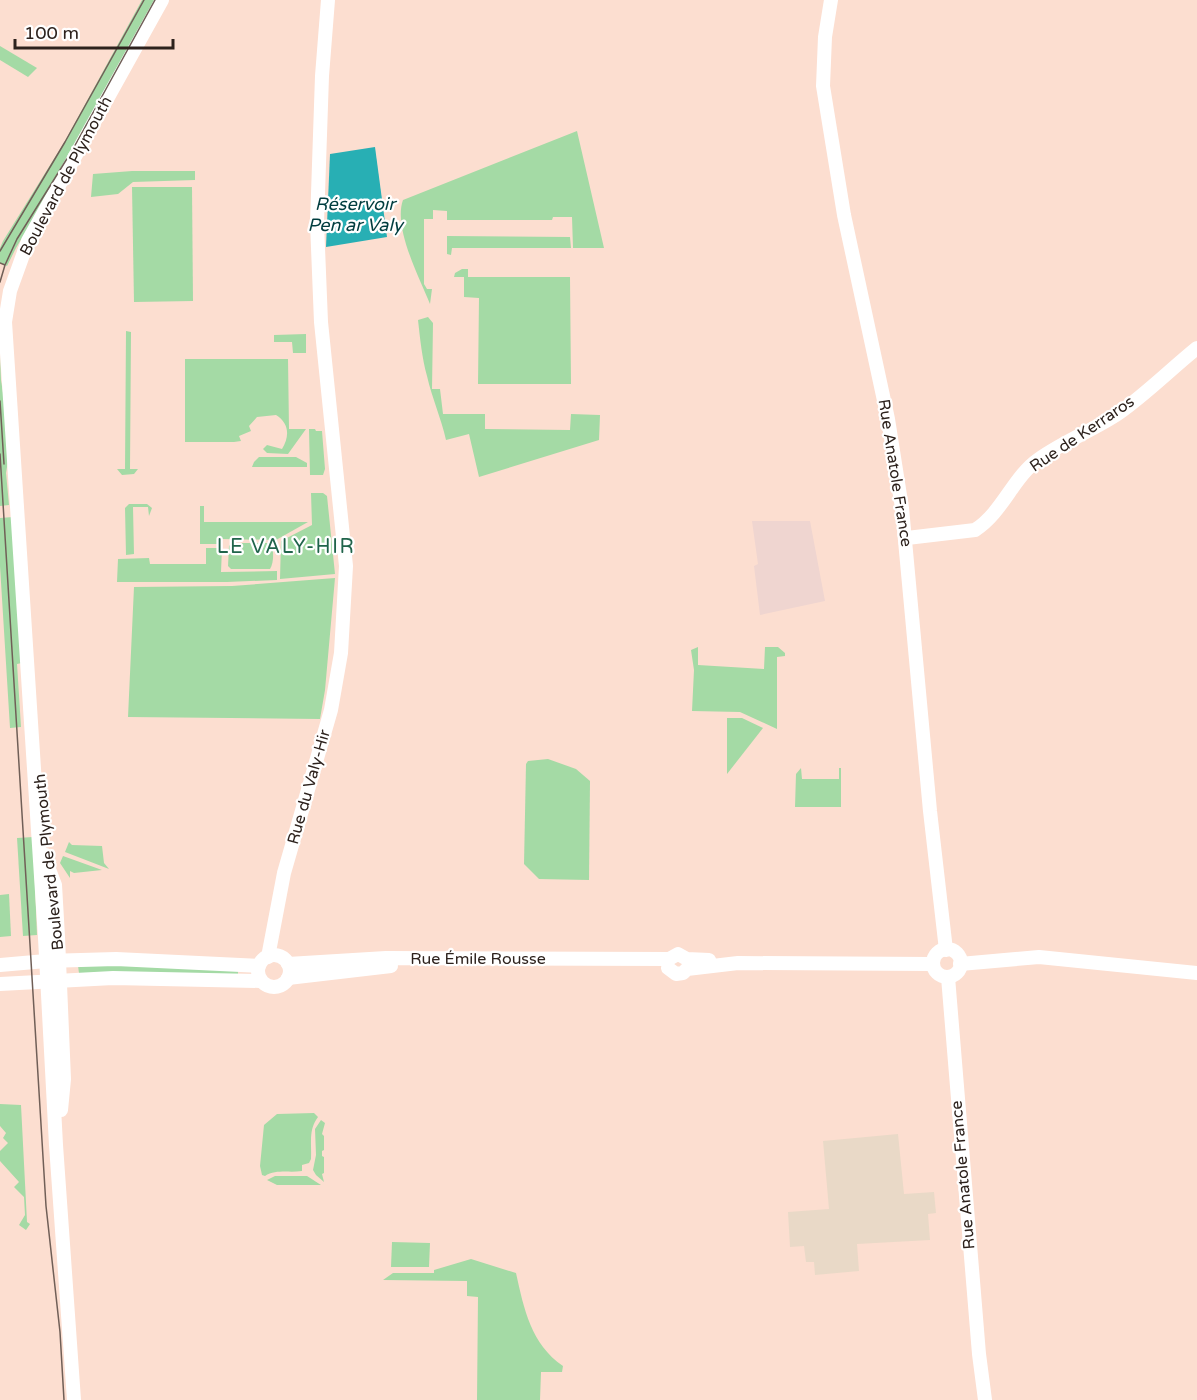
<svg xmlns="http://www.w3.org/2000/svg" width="1197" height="1400" viewBox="0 0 1197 1400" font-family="'Varela Round',sans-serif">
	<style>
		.industrial { fill: #e9d9c7 }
		.education { fill: #efd5d0 }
		.green { fill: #a4daa5 }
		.water { fill: #28afb4 }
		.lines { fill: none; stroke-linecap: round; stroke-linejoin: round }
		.secondary { stroke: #fff; stroke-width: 14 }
		.tram { stroke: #705f57; stroke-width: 1.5 }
		.labels { text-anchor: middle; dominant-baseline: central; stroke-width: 4.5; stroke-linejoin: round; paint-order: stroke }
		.street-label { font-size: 16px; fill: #2d221d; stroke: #fff }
		.water-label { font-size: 18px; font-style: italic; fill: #003d3f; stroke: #fff }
		.quarter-label { font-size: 20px; letter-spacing: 1.5px; fill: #20644b; stroke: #fff }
	</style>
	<rect width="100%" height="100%" fill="#fcded0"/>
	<path class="industrial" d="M 898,1134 L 904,1194 L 934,1192 L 936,1213 L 928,1214 L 930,1240 L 857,1244 L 859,1271 L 815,1275 L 814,1262 L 806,1262 L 804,1246 L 790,1247 L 788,1212 L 829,1209 L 823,1141 Z"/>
	<path class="education" d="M 752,521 L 810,521 L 825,601 L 760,615 L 754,566 L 758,564 Z"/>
	<g class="green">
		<path d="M 142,0 L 157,0 L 77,145 L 16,248 L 7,266 L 0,263 L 0,248 L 3,241 L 65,141 Z"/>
		<path d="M 0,46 L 37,68 L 28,77 L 0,60 Z"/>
		<path d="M 577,131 L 604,248 L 573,248 L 572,217 L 553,217 L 552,220 L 447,220 L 447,211 L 433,210 L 433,219 L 424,219 L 424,284 L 427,289 L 432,289 L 430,304 C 419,277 393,227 403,200 Z"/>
		<path d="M 132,171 L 195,171 L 195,180 L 133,182 L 118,194 L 91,197 L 93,174 Z"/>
		<path d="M 132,187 L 192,187 L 193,301 L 134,302 Z"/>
		<path d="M 447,236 L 570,237 L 571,248 L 452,248 L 451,255 L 447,254 Z"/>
		<path d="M 462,269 L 468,269 L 468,277 L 570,277 L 571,384 L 478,384 L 479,298 L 464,297 L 464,277 L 454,277 L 455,273 Z"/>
		<path d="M 428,317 L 433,323 L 432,389 L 440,389 L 443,414 L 485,414 L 485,429 L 570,430 L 571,414 L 600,415 L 599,440 L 479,477 L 469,434 L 446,440 C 441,418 432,398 427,376 C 422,358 420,338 418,320 Z"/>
		<path d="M 126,331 L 131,332 L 130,469 L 138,469 L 134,474 L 122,475 L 117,469 L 125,469 Z"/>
		<path d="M 306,334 L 306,353 L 293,353 L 292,342 L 274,342 L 274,335 Z"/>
		<path d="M 0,355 L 1,380 L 8,425 L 9,455 L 6,473 L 9,505 L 0,506 Z"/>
		<path d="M 185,359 L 288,359 L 289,429 L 306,429 L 288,454 L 267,453 L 263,449 L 267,445 L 282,449 C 290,436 289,423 276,415 L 257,417 L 249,426 L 251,431 L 239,436 L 241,441 L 234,442 L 185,442 Z"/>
		<path d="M 309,429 L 315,429 L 316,431 L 322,431 L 325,469 L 323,475 L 310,475 Z"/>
		<path d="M 259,457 L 296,457 L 307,463 L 307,467 L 252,467 L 254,462 Z"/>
		<path d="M 311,493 L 323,493 L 327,496 L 335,574 L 280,579 L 281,541 L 312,525 Z"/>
		<path d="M 129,504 L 147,504 L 152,508 L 149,516 L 148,507 L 133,507 L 134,554 L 126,555 L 125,508 Z"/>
		<path d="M 200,506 L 204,506 L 204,522 L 308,522 L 276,540 L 222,539 L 221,544 L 200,544 Z"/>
		<path d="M 13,517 L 22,663 L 17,664 L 21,727 L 10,728 L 0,566 L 0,518 Z"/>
		<path d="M 232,543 L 271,543 C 274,549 274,563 270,569 L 231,569 L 228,566 L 229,546 Z"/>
		<path d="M 206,548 L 222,548 L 221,572 L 277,571 L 277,580 L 227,582 L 117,582 L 118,559 L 149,558 L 150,564 L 206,564 Z"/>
		<path d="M 335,578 L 325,690 L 320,719 L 128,717 L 134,587 L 232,586 Z"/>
		<path d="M 698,647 L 698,665 L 764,669 L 765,647 L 778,647 L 785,653 L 785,656 L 777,657 L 777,729 L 740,712 L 692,711 L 694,670 L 691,650 Z"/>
		<path d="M 727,718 L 742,718 L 763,728 L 727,774 Z"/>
		<path d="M 548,759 L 576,769 L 590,781 L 589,880 L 539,879 L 524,864 L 526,764 L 528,761 Z"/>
		<path d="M 801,768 L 802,779 L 839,779 L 839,768 L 841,768 L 841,807 L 795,807 L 796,774 Z"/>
		<path d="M 33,837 L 37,935 L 23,936 L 17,838 Z"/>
		<path d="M 69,842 L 72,845 L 102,846 L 104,863 L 109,869 L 65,852 Z"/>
		<path d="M 63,856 L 102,870 L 74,873 L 70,871 L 70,878 L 60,863 Z"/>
		<path d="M 9,894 L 11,936 L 0,937 L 0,895 Z"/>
		<path d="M 88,964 L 238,969 L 238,976 L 79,973 L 78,966 Z"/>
		<path d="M 0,1104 L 21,1105 L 27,1222 L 30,1224 L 26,1230 L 19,1225 L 25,1215 L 24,1197 L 14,1187 L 19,1182 L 0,1161 L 0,1151 L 8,1143 L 3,1138 L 6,1133 L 0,1126 Z"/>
		<path d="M 314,1113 L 318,1117 C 308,1130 312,1144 311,1159 L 309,1163 L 302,1165 L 302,1171 C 289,1173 276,1169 265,1176 L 262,1175 L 260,1166 L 264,1125 L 277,1114 Z"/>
		<path d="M 321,1120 L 325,1123 L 322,1134 L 324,1136 L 324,1150 L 322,1151 L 322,1156 L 324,1157 L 324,1173 L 322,1174 L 324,1182 L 316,1175 L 313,1170 L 316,1155 L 315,1129 Z"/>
		<path d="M 275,1176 L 307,1176 L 321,1185 L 277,1185 L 267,1180 Z"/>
		<path d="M 392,1242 L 430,1243 L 429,1267 L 391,1267 Z"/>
		<path d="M 471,1259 L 516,1273 C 524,1309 531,1344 563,1366 L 562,1372 L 541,1372 L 540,1400 L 477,1400 L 478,1297 L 467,1296 L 467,1281 L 383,1280 L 393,1273 L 434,1273 L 434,1270 Z"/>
	</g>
	<path class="water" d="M 375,147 L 387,237 L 326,247 L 330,154 Z"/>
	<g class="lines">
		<g class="secondary">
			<path d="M 831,0 L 825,37 L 823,86 L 844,215 L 888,419 L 902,508 L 930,811 L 946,950"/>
			<path d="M 907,538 L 975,530 C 1003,512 1013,477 1039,459 C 1064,441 1094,430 1119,413 C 1146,394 1171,369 1197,348"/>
			<path d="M 46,855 L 47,864 L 55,885 L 58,937 L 64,1079 L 61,1110"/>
			<circle cx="947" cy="963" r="14"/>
			<circle cx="274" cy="971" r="16"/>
			<path d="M 268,957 L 284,873 L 331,710 L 341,653 L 346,566 L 321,322 L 317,223 L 322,76 L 328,0"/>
			<path d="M 669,959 L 678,954 L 687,959 L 709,960"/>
			<path d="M 288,964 L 386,958 L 669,959"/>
			<path d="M 960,964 L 1039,957 L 1197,973"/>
			<path d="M 0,965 L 46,961 L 116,959 L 259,966"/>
			<path d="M 668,968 L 676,974 L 683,973 L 687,969 L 738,963 L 933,964"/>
			<path d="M 948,977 L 979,1354 L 985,1400"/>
			<path d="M 288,978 L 391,966"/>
			<path d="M 0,984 L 113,978 L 261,981"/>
			<path d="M 74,1400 L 56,1145 L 45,938 L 5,322 L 10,291 L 28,241 L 162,0"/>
		</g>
		<g class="tram">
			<path d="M 0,251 L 65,142 L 144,0"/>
			<path d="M 0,282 L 5,265 L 0,263 L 5,265 L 17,239 L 73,149 L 155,0"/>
			<path d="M 0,401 L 4,464"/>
			<path d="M 0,454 L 46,1206 L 60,1332 L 64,1400"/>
		</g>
	</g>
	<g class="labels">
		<g class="street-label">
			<text transform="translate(66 176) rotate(-62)">Boulevard de Plymouth</text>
			<text transform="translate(1082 434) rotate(-34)">Rue de Kerraros</text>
			<text transform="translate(895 473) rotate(81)">Rue Anatole France</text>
			<text transform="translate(309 787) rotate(-74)">Rue du Valy-Hir</text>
			<text transform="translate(49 862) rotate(-96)">Boulevard de Plymouth</text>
			<text x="478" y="959">Rue Émile Rousse</text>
			<text transform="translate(963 1175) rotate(-95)">Rue Anatole France</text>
		</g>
		<g class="water-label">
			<text x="355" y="204">Réservoir<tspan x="355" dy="21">Pen ar Valy</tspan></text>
		</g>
		<g class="quarter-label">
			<text x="286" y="547">LE VALY-HIR</text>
		</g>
	</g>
	<path d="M15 39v9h158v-9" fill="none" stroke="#2d221d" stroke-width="3"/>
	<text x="24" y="39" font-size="18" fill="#2d221d" stroke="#ffffff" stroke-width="4.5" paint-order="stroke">100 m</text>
</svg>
